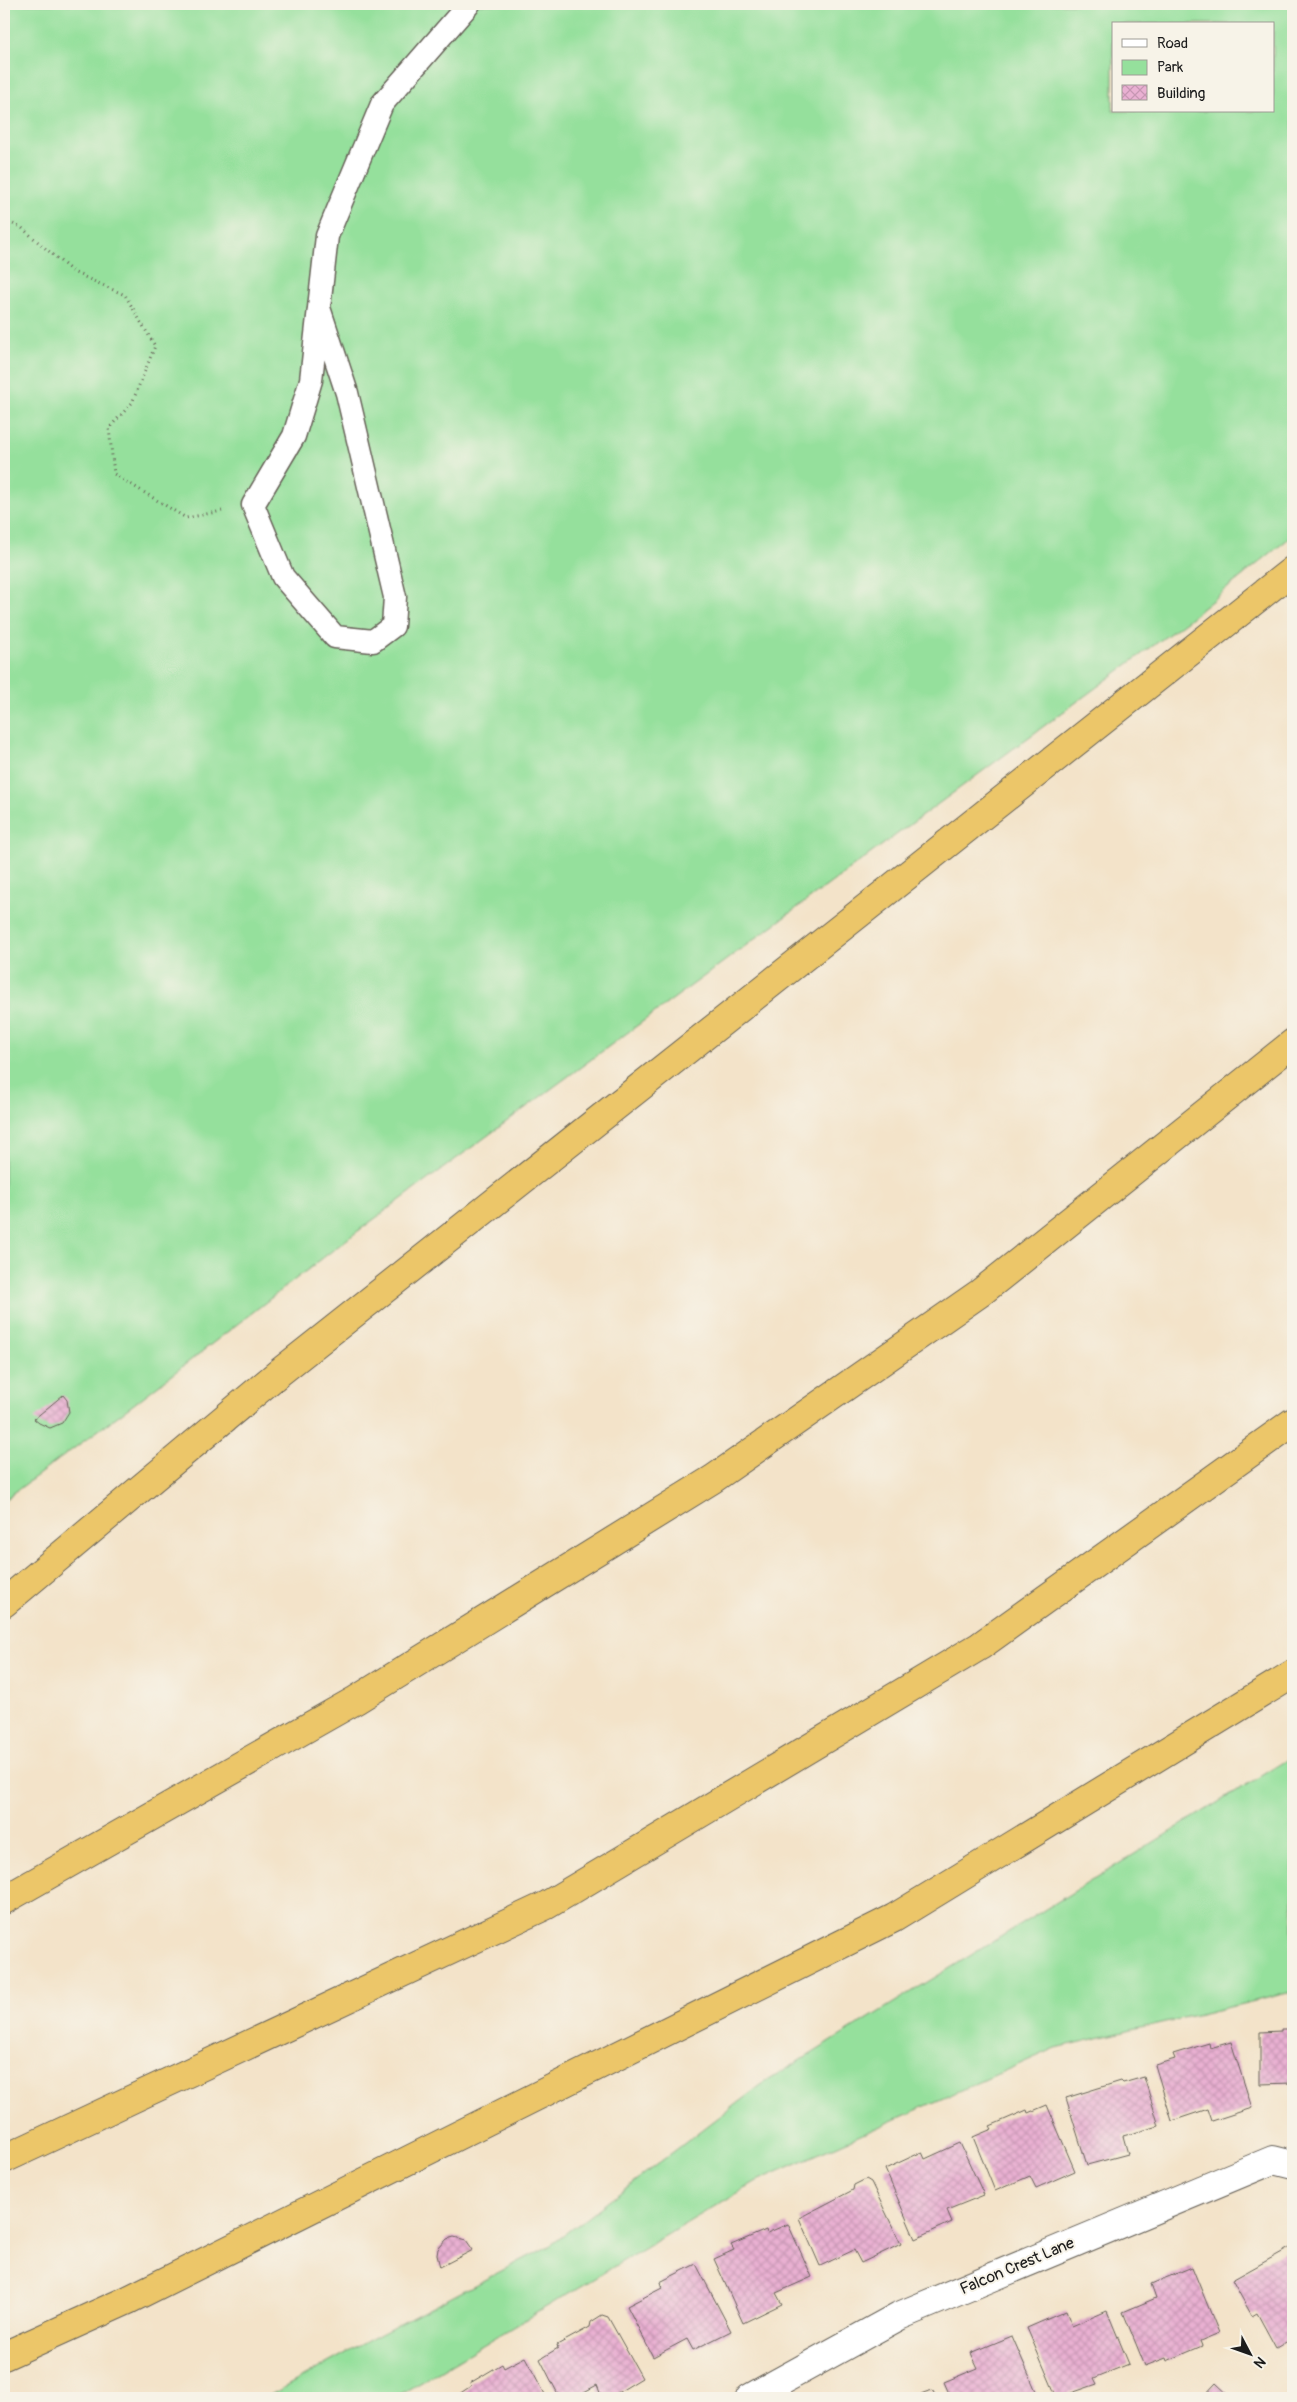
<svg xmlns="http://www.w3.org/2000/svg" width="1297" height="2402" viewBox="0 0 1297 2402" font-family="Pangolin,sans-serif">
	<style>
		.green { fill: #95e09c; stroke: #587e5c; fill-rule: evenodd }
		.building { fill: url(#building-cross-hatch) }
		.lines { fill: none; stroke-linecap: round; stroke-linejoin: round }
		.lane-casing { stroke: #676259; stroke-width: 25 }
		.street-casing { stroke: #676259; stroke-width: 30 }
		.highway-casing { stroke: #676259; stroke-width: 30 }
		.path { stroke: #676259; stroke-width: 3; stroke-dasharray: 1 4; stroke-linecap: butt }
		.lane { stroke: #fff; stroke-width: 22 }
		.street { stroke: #fff; stroke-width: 28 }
		.highway { stroke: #ecc669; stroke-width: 28 }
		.labels { text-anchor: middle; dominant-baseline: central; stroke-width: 4; stroke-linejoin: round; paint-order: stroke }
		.street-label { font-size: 16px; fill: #1c1c1c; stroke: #f7f3e8 }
	</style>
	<defs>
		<pattern id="building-cross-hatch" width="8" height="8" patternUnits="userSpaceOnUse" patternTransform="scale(1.25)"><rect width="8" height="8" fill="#e9b0d2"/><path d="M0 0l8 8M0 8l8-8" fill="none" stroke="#c797b4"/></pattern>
	</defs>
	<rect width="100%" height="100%" fill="#f7f3e8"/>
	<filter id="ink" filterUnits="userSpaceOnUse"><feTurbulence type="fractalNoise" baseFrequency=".02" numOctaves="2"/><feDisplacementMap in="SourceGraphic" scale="10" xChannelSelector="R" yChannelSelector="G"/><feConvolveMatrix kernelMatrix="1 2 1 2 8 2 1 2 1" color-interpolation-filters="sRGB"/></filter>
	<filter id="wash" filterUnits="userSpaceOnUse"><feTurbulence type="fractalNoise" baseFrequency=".0096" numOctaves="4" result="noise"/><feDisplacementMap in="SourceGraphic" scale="20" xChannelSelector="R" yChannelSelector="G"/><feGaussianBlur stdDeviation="1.12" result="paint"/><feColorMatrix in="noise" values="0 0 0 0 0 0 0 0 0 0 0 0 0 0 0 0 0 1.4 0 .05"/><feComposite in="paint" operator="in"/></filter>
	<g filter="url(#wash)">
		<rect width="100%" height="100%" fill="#f3e3c9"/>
		<g class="green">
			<path d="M 4,4 L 1293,4 L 1293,535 L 1188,620 L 350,1237 L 134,1404 L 4,1500 ZM 1113,24 L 1273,24 L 1273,111 L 1113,111 Z"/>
			<path d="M 1293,1756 L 1293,1992 L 1056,2048 L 757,2181 L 394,2398 L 265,2398 L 375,2337 L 551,2245 L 761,2085 Z"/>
		</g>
		<g id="blocks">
			<g class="building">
				<path d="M 63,1395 L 67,1400 L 69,1412 L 62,1423 L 50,1428 L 39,1423 L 34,1419 Z"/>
				<path d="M 1281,2029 L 1293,2029 L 1293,2083 L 1260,2084 L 1260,2032 L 1281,2031 Z"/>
				<path d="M 1231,2042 L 1252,2108 L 1212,2121 L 1208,2109 L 1172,2121 L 1155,2065 L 1175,2059 L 1173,2054 L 1209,2043 L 1210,2048 Z"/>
				<path d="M 1144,2077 L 1159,2126 L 1123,2136 L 1128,2154 L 1087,2165 L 1066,2098 L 1121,2081 L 1123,2083 Z"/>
				<path d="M 1047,2105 L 1075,2171 L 1036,2188 L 1030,2176 L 995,2191 L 973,2137 L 992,2129 L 990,2126 L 1027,2110 L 1028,2113 Z"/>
				<path d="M 960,2143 L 984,2195 L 947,2210 L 952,2222 L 915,2239 L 885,2169 L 922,2152 L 925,2159 Z"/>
				<path d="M 866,2179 L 871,2182 L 901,2244 L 861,2263 L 854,2250 L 820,2266 L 799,2218 L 853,2190 L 854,2185 Z"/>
				<path d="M 788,2224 L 812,2277 L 776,2293 L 782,2304 L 743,2323 L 714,2259 L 734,2250 L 731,2245 L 766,2230 L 767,2233 Z"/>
				<path d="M 454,2237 L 466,2240 L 473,2250 L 440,2267 L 437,2255 L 438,2249 L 447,2239 Z"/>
				<path d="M 1293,2246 L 1293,2338 L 1276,2348 L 1257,2313 L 1252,2316 L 1232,2280 Z"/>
				<path d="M 696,2264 L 731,2331 L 693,2350 L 687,2339 L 653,2357 L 627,2306 L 662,2288 L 660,2282 Z"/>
				<path d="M 1192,2267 L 1219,2333 L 1200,2341 L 1202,2346 L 1167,2361 L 1166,2358 L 1145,2366 L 1123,2312 L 1156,2298 L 1151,2284 Z"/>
				<path d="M 1066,2311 L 1072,2326 L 1107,2311 L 1129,2364 L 1094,2378 L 1097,2384 L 1057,2398 L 1027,2328 Z"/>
				<path d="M 602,2315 L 608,2317 L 642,2378 L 609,2398 L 602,2398 L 597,2385 L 573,2398 L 560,2398 L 540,2359 L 558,2348 L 557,2345 L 590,2327 L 591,2322 Z"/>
				<path d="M 1012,2336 L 1039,2398 L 951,2398 L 944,2382 L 978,2368 L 971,2353 Z"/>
				<path d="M 525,2357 L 547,2398 L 453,2398 L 471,2386 L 470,2383 L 502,2364 L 504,2368 Z"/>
				<path d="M 1216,2383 L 1232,2398 L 1202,2398 Z"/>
				<path d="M 933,2391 L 936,2398 L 913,2398 L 926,2393 Z"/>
			</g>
		</g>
	</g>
	<g filter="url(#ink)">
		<use href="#blocks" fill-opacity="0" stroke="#676259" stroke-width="1"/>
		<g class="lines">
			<defs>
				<path id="lane" d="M 320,311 L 347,393 L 395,597 L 393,626 L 373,641 L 335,637 L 283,577 L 253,505 L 294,436 L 311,380 L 327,236 L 382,104 L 469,4"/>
				<path id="street" d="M 750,2398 L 899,2316 L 1273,2160 L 1293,2165"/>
				<g id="highway">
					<path d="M 4,1603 L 280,1372 L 1293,570"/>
					<path d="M 4,1900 L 356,1700 L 713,1479 L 980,1293 L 1293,1043"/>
					<path d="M 4,2159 L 547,1905 L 980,1646 L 1293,1422"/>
					<path d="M 4,2356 L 128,2300 L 894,1918 L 1293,1674"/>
				</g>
			</defs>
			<use href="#lane" class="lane-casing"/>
			<use href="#street" class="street-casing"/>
			<use href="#highway" class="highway-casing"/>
			<path class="path" d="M 4,220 L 22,228 L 73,272 L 125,295 L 155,346 L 132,403 L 109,428 L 114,474 L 186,518 L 222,511"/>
			<use href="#lane" class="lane"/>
			<use href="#street" class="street"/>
			<use href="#highway" class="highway"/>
		</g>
	</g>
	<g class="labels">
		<g class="street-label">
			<text transform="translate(1017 2266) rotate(-23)">Falcon Crest Lane</text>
		</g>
	</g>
	<rect width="1297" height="2402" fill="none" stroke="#f7f3e8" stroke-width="20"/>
	<rect x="1112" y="22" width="162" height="90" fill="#f7f3e8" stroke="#9f9d96"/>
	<rect x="1122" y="39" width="25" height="8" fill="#ffffff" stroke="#9f9d96"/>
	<text x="1157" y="48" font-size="15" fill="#1c1c1c">Road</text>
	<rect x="1122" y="60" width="25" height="15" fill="#95e09c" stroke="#9f9d96"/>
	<text x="1157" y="72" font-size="15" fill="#1c1c1c">Park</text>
	<rect x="1122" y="85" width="25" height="15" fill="url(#building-cross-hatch)" stroke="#9f9d96"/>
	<text x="1157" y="98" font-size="15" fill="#1c1c1c">Building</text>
	<g transform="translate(1250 2354) rotate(131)" stroke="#f7f3e8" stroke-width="4" paint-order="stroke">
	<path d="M0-4L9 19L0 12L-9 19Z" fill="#1c1c1c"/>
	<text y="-8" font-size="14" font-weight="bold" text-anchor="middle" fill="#1c1c1c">N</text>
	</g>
</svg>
